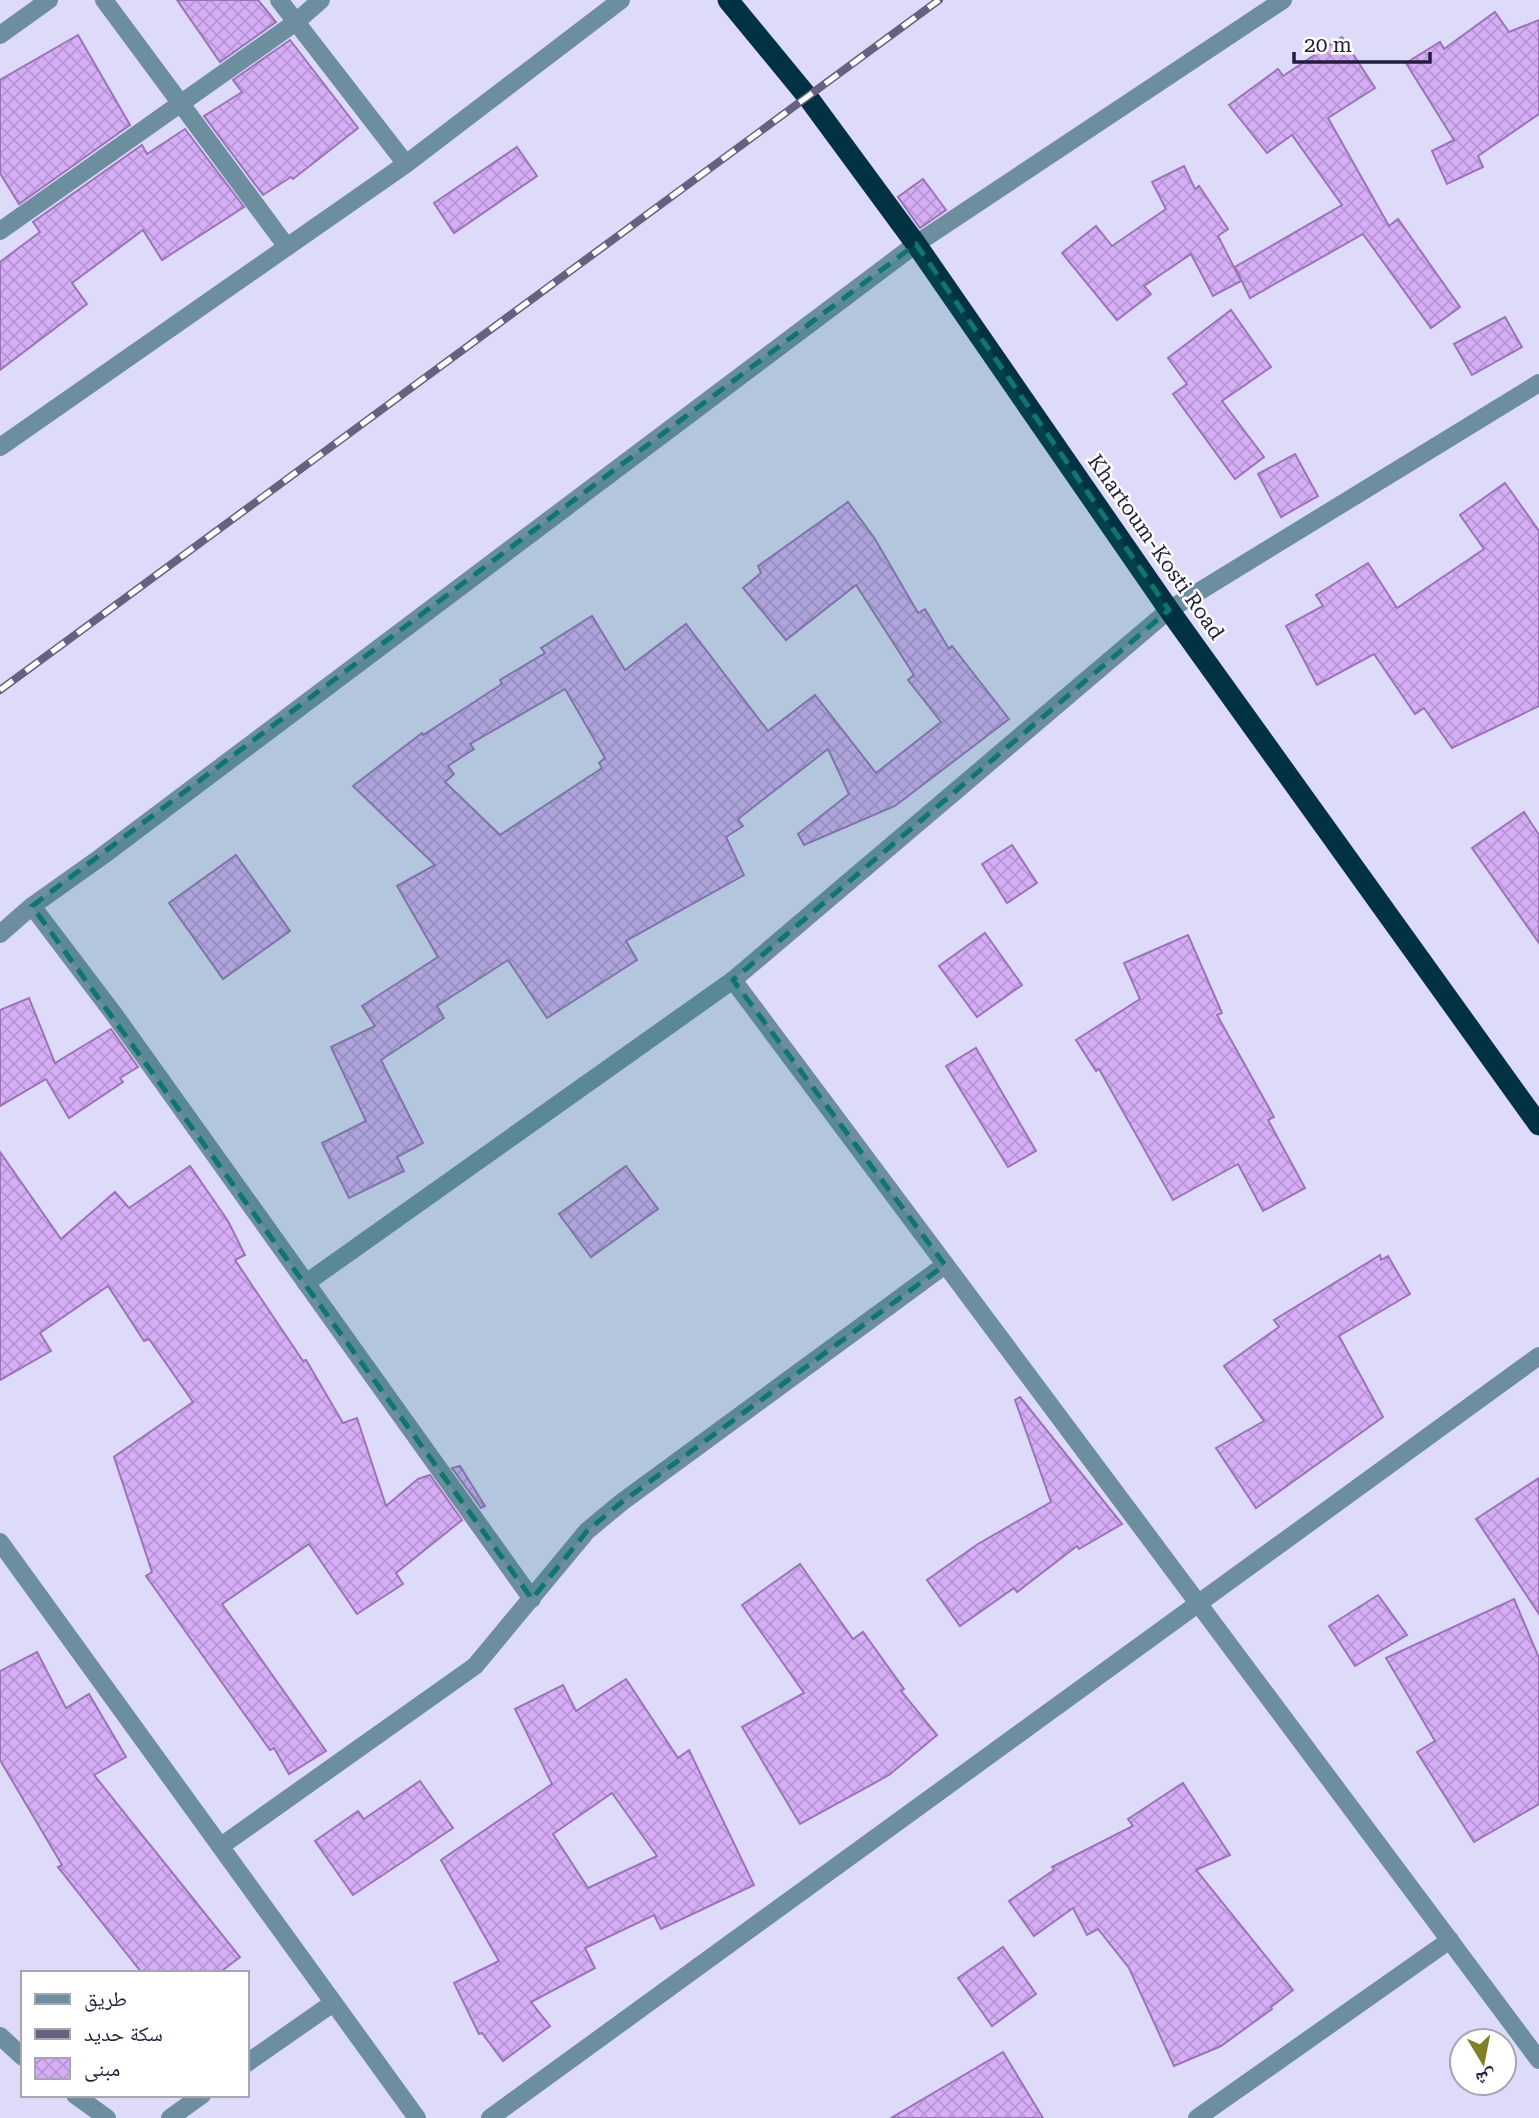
<svg xmlns="http://www.w3.org/2000/svg" width="1539" height="2118" viewBox="0 0 1539 2118" font-family="'Roboto Serif','Noto Naskh Arabic',serif">
	<style>
		.building { fill: url(#building-cross-hatch); stroke: #9b74b8; stroke-width: 2; fill-rule: evenodd }
		.lines { fill: none; stroke-linecap: round; stroke-linejoin: round }
		.minor { stroke: #6d8e9f; stroke-width: 18 }
		.highway { stroke: #003244; stroke-width: 21 }
		.rail-casing { stroke: #66617f; stroke-width: 8 }
		.rail { stroke: #fff; stroke-width: 5; stroke-dasharray: 16; stroke-linecap: butt }
		.marked { fill: #0f766e; fill-opacity: 0.2; stroke: #0f766e; stroke-width: 5; stroke-dasharray: 14 9; stroke-linejoin: round }
		.labels { text-anchor: middle; dominant-baseline: central; stroke-width: 5; stroke-linejoin: round; paint-order: stroke }
		.street-label { font-size: 21px; fill: #231e3b; stroke: #fff }
	</style>
	<defs>
		<pattern id="building-cross-hatch" width="8" height="8" patternUnits="userSpaceOnUse" patternTransform="scale(1.75)"><rect width="8" height="8" fill="#d6aef6"/><path d="M0 0l8 8M0 8l8-8" fill="none" stroke="#b795d4"/></pattern>
	</defs>
	<rect width="100%" height="100%" fill="#dddafa"/>
	<g class="building">
		<path d="M 177,0 L 258,0 L 276,22 L 220,62 Z"/>
		<path d="M 1495,12 L 1509,32 L 1539,20 L 1539,114 L 1478,156 L 1483,167 L 1447,184 L 1432,151 L 1454,140 L 1406,63 L 1440,42 L 1444,49 Z"/>
		<path d="M 78,35 L 130,125 L 19,204 L 0,173 L 0,80 Z"/>
		<path d="M 1342,37 L 1375,88 L 1328,118 L 1389,226 L 1398,219 L 1460,307 L 1431,328 L 1363,234 L 1250,298 L 1235,267 L 1342,205 L 1292,135 L 1267,153 L 1229,105 L 1278,69 L 1283,76 Z"/>
		<path d="M 290,40 L 358,128 L 293,179 L 291,177 L 263,195 L 204,116 L 242,92 L 233,80 Z"/>
		<path d="M 185,129 L 244,207 L 162,260 L 143,230 L 72,283 L 87,304 L 0,370 L 0,262 L 40,232 L 33,222 L 142,145 L 147,154 Z"/>
		<path d="M 517,147 L 537,176 L 454,233 L 434,203 Z"/>
		<path d="M 1184,166 L 1195,189 L 1199,186 L 1228,229 L 1218,236 L 1241,281 L 1213,296 L 1191,254 L 1144,286 L 1151,294 L 1117,320 L 1062,253 L 1096,226 L 1112,246 L 1166,209 L 1152,182 Z"/>
		<path d="M 923,179 L 946,210 L 920,228 L 898,197 Z"/>
		<path d="M 1231,310 L 1271,367 L 1222,401 L 1264,457 L 1235,479 L 1173,394 L 1187,384 L 1168,358 Z"/>
		<path d="M 1505,317 L 1522,347 L 1472,375 L 1454,344 Z"/>
		<path d="M 1295,454 L 1318,496 L 1281,517 L 1258,474 Z"/>
		<path d="M 1505,483 L 1539,531 L 1539,706 L 1452,748 L 1424,708 L 1415,714 L 1374,654 L 1317,685 L 1286,626 L 1323,606 L 1316,595 L 1368,563 L 1397,608 L 1484,549 L 1460,515 Z"/>
		<path d="M 848,502 L 875,539 L 918,613 L 925,609 L 949,649 L 952,646 L 1009,719 L 895,806 L 804,845 L 798,834 L 849,794 L 828,749 L 738,819 L 743,826 L 726,837 L 744,875 L 626,941 L 637,960 L 547,1018 L 508,960 L 437,1006 L 444,1018 L 381,1060 L 423,1143 L 397,1157 L 404,1171 L 349,1198 L 322,1143 L 366,1121 L 331,1047 L 375,1026 L 362,1006 L 438,957 L 397,886 L 435,865 L 353,786 L 422,733 L 423,735 L 502,684 L 500,680 L 545,653 L 541,648 L 592,616 L 625,670 L 686,624 L 768,731 L 815,695 L 876,773 L 941,722 L 908,680 L 914,675 L 856,585 L 786,640 L 743,588 L 761,573 L 758,566 ZM 565,689 L 605,758 L 599,763 L 602,768 L 500,835 L 445,782 L 454,774 L 448,766 L 474,749 L 470,744 Z"/>
		<path d="M 1524,812 L 1539,835 L 1539,943 L 1472,848 Z"/>
		<path d="M 1012,845 L 1037,883 L 1007,903 L 982,864 Z"/>
		<path d="M 236,855 L 290,931 L 223,979 L 169,903 Z"/>
		<path d="M 985,933 L 1022,985 L 977,1017 L 939,966 Z"/>
		<path d="M 1188,935 L 1222,1013 L 1217,1015 L 1274,1117 L 1268,1120 L 1305,1188 L 1263,1211 L 1238,1164 L 1173,1200 L 1099,1069 L 1096,1071 L 1076,1040 L 1140,999 L 1124,963 Z"/>
		<path d="M 29,998 L 55,1063 L 111,1029 L 138,1067 L 120,1078 L 123,1082 L 69,1118 L 46,1079 L 0,1106 L 0,1010 Z"/>
		<path d="M 976,1048 L 1036,1151 L 1008,1167 L 946,1066 Z"/>
		<path d="M 0,1152 L 61,1239 L 115,1192 L 129,1208 L 190,1166 L 228,1221 L 245,1255 L 235,1260 L 303,1361 L 306,1360 L 343,1423 L 357,1418 L 386,1506 L 418,1479 L 430,1475 L 462,1520 L 396,1573 L 403,1584 L 357,1614 L 309,1544 L 222,1604 L 326,1751 L 289,1774 L 274,1748 L 270,1750 L 146,1576 L 152,1572 L 114,1457 L 193,1402 L 149,1339 L 144,1341 L 108,1286 L 40,1333 L 51,1351 L 0,1380 Z"/>
		<path d="M 626,1166 L 658,1209 L 591,1257 L 559,1214 Z"/>
		<path d="M 1380,1255 L 1381,1260 L 1388,1256 L 1410,1294 L 1339,1336 L 1383,1417 L 1256,1508 L 1216,1448 L 1264,1421 L 1224,1366 L 1279,1327 L 1274,1320 Z"/>
		<path d="M 1020,1397 L 1122,1524 L 1079,1549 L 1077,1546 L 1017,1592 L 1014,1588 L 960,1626 L 927,1580 L 978,1544 L 1051,1502 L 1015,1400 Z"/>
		<path d="M 460,1466 L 485,1506 L 481,1508 L 452,1468 Z"/>
		<path d="M 1539,1478 L 1539,1614 L 1476,1519 Z"/>
		<path d="M 800,1564 L 853,1639 L 863,1632 L 904,1689 L 901,1691 L 937,1735 L 889,1775 L 800,1824 L 742,1727 L 804,1693 L 742,1605 Z"/>
		<path d="M 1378,1595 L 1407,1635 L 1355,1666 L 1329,1626 Z"/>
		<path d="M 1514,1599 L 1539,1658 L 1539,1804 L 1474,1842 L 1417,1752 L 1435,1741 L 1386,1658 Z"/>
		<path d="M 37,1652 L 66,1708 L 89,1694 L 126,1757 L 94,1775 L 240,1957 L 219,1973 L 142,1973 L 58,1867 L 62,1865 L 0,1760 L 0,1671 Z"/>
		<path d="M 626,1679 L 678,1758 L 689,1750 L 754,1885 L 661,1929 L 654,1915 L 585,1948 L 595,1968 L 531,2002 L 550,2026 L 503,2061 L 482,2033 L 479,2034 L 454,1983 L 499,1961 L 441,1860 L 552,1784 L 515,1709 L 563,1685 L 576,1711 ZM 612,1793 L 657,1856 L 588,1888 L 553,1834 Z"/>
		<path d="M 420,1781 L 453,1828 L 353,1895 L 315,1841 L 358,1811 L 364,1819 Z"/>
		<path d="M 1183,1783 L 1230,1855 L 1196,1870 L 1293,1990 L 1271,2007 L 1272,2009 L 1221,2046 L 1174,2066 L 1129,1968 L 1098,1929 L 1087,1935 L 1073,1908 L 1034,1936 L 1009,1901 L 1054,1870 L 1052,1867 L 1133,1826 L 1128,1819 Z"/>
		<path d="M 1003,1947 L 1036,1994 L 992,2026 L 958,1978 Z"/>
		<path d="M 1003,2052 L 1043,2118 L 891,2118 Z"/>
	</g>
	<g class="lines">
		<g class="minor">
			<path d="M 104,0 L 287,247"/>
			<path d="M 279,0 L 406,164"/>
			<path d="M 0,35 L 49,0"/>
			<path d="M 0,231 L 296,22 L 321,0"/>
			<path d="M 0,447 L 406,164 L 621,0"/>
			<path d="M 32,906 L 116,1017 L 532,1599"/>
			<path d="M 0,934 L 32,906 L 101,857 L 916,244 L 1283,0"/>
			<path d="M 733,980 L 1539,2060"/>
			<path d="M 306,1283 L 733,980 L 1169,610 L 1539,383"/>
			<path d="M 0,1542 L 417,2118"/>
			<path d="M 221,1846 L 475,1666 L 587,1531 L 622,1502 L 945,1265"/>
			<path d="M 0,2036 L 23,2057"/>
			<path d="M 247,2063 L 333,2003"/>
			<path d="M 75,2095 L 107,2118"/>
			<path d="M 170,2118 L 202,2095"/>
			<path d="M 490,2118 L 1539,1356"/>
			<path d="M 1197,2118 L 1450,1940"/>
		</g>
		<path class="highway" d="M 728,0 L 807,96 L 916,244 L 1169,610 L 1539,1125"/>
		<defs>
			<path id="rail" d="M 0,690 L 939,0"/>
		</defs>
		<use href="#rail" class="rail-casing"/>
		<use href="#rail" class="rail"/>
	</g>
	<path class="marked" d="M 916,244 L 1169,610 L 733,980 L 945,1265 L 622,1502 L 587,1531 L 532,1599 L 32,906 Z"/>
	<g class="labels">
		<g class="street-label">
			<text transform="translate(1156 547) rotate(55)">Khartoum-Kosti Road</text>
		</g>
	</g>
	<rect x="21" y="1971" width="228" height="126" fill="#ffffff" stroke="#a7a5b1" stroke-width="2"/>
	<rect x="35" y="1994" width="35" height="10" fill="#6d8e9f" stroke="#a7a5b1" stroke-width="2"/>
	<text x="84" y="2006" font-size="21" fill="#231e3b">طريق</text>
	<rect x="35" y="2029" width="35" height="10" fill="#66617f" stroke="#a7a5b1" stroke-width="2"/>
	<text x="84" y="2041" font-size="21" fill="#231e3b">سكة حديد</text>
	<rect x="35" y="2058" width="35" height="21" fill="url(#building-cross-hatch)" stroke="#a7a5b1" stroke-width="2"/>
	<text x="84" y="2076" font-size="21" fill="#231e3b">مبنى</text>
	<g transform="translate(1483 2062) rotate(170)"><circle r="33" fill="#ffffff" stroke="#a7a5b1" stroke-width="2"/>
	<path d="M0-5L12 26L0 18L-12 26Z" fill="#81812a"/>
	<text y="-10" font-size="19" font-weight="bold" text-anchor="middle" fill="#231e3b">ش</text>
	</g>
	<path d="M1294 52v10h136v-10" fill="none" stroke="#231e3b" stroke-width="3.5"/>
	<text x="1304" y="52" font-size="21" fill="#231e3b" stroke="#ffffff" stroke-width="5" paint-order="stroke">20 m</text>
</svg>
